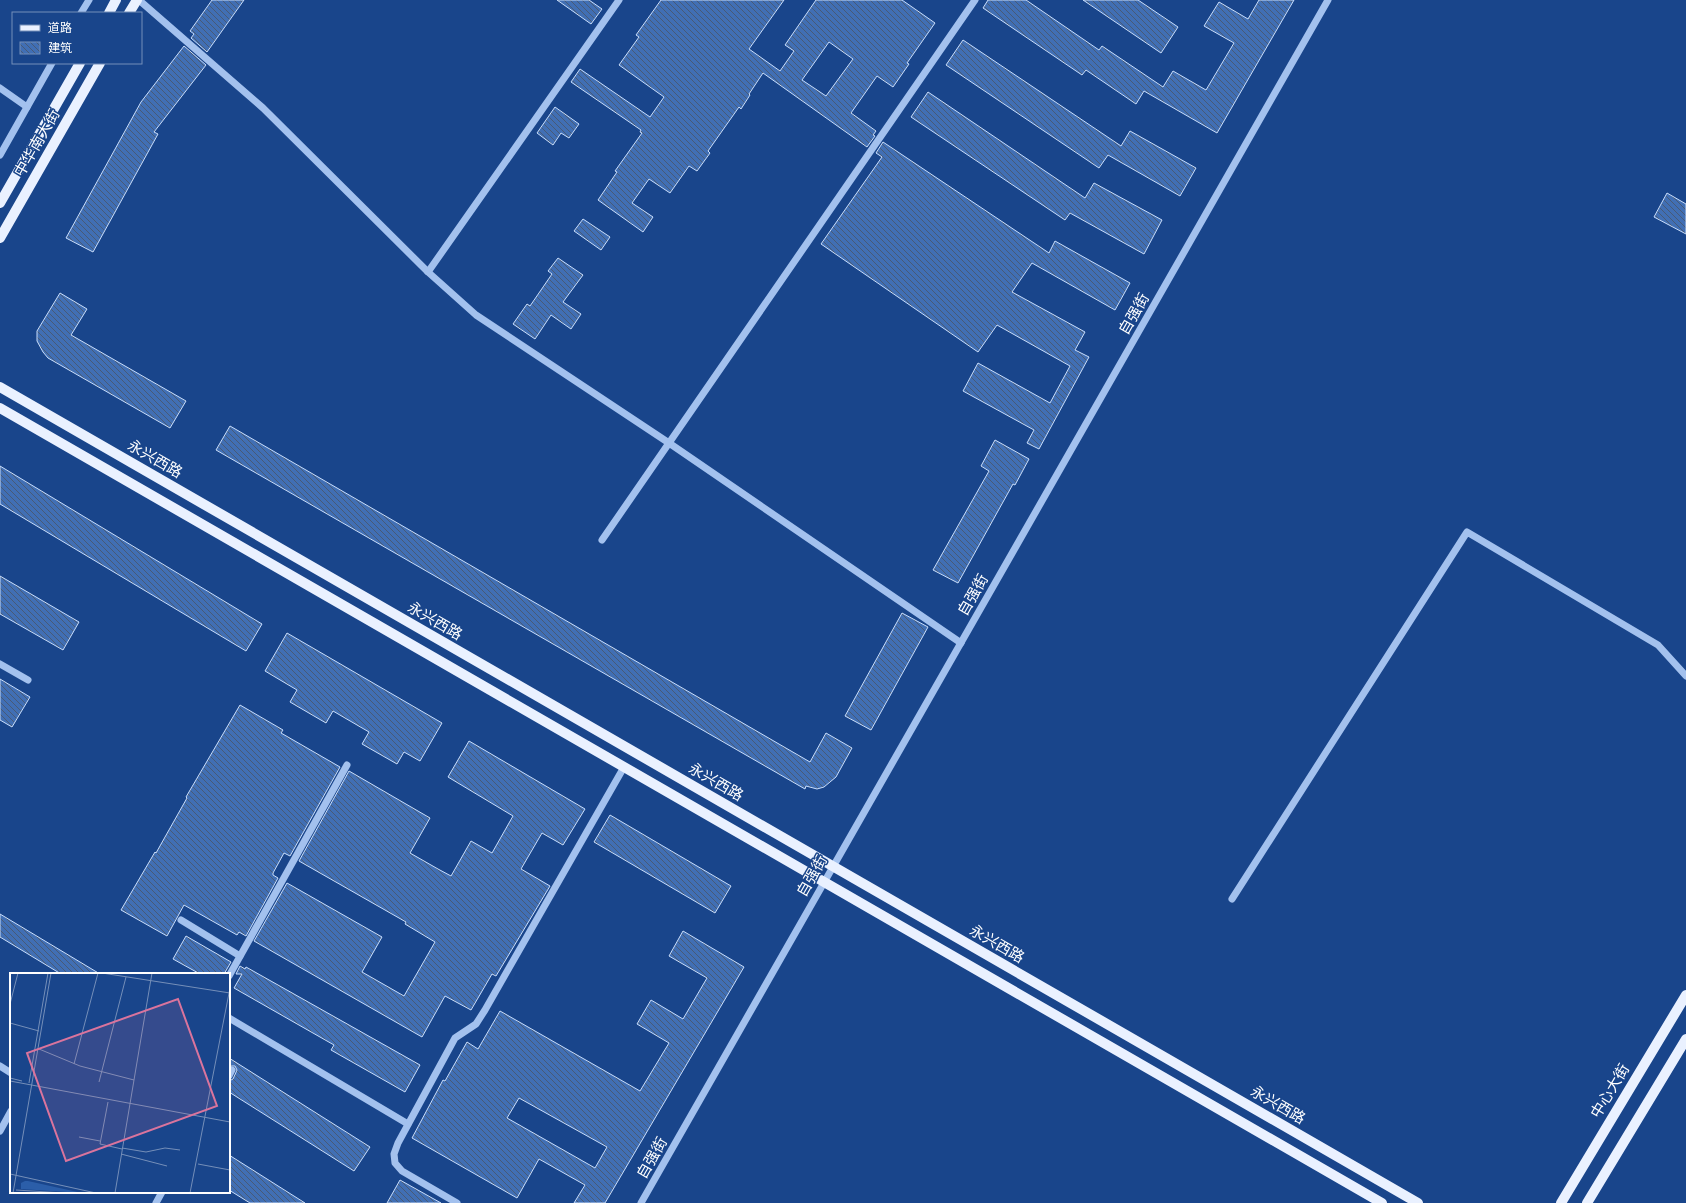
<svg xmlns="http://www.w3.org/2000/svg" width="1686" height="1203" viewBox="0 0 1686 1203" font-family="Cabin,'Noto Sans SC',sans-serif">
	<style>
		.building { fill: url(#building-back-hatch); stroke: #c9ddfa; fill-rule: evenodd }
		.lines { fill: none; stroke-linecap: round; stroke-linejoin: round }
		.minor { stroke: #a3c1ee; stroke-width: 7 }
		.major { stroke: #eaf1ff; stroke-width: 10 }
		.labels { text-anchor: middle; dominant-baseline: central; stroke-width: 3; stroke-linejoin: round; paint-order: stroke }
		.street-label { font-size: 15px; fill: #fff; stroke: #19458b }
		.inset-road { fill: none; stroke: #758fb9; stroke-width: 1 }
		.view { fill: #da749d; fill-opacity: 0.15; stroke: #da749d; stroke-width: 2 }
		.inset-edge { fill: none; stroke: #fff; stroke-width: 2 }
	</style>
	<defs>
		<pattern id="building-back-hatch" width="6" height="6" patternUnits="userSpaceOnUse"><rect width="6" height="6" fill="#416fb4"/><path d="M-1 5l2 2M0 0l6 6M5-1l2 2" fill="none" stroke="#485a76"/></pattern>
	</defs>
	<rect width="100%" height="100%" fill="#19458b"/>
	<g class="building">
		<path d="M 212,0 L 244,0 L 207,52 L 191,38 L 194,34 L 190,31 Z"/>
		<path d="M 557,0 L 589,0 L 602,9 L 591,24 Z"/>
		<path d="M 661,0 L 784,0 L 749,49 L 780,71 L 794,51 L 785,45 L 816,0 L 902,0 L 935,23 L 907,63 L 909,64 L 893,87 L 877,76 L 851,113 L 876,131 L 873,135 L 875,136 L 867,147 L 763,73 L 749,94 L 750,95 L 741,109 L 739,107 L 708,151 L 710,153 L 697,171 L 689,166 L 670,193 L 649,179 L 632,203 L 653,217 L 643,232 L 598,200 L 617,172 L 615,171 L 642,133 L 640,132 L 641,130 L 571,82 L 580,69 L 650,117 L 664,97 L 619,65 L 639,37 L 636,35 ZM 829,42 L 853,59 L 826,96 L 802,80 Z"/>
		<path d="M 988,0 L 1026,0 L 1099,50 L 1102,46 L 1163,87 L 1173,71 L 1206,90 L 1234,43 L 1204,26 L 1219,2 L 1248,19 L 1259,0 L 1294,0 L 1217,133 L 1144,91 L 1136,104 L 1086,70 L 1082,75 L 983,8 Z"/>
		<path d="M 1083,0 L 1138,0 L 1178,27 L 1161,53 Z"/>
		<path d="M 963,40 L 1121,146 L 1130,131 L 1196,168 L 1180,196 L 1108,155 L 1099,168 L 946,65 Z"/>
		<path d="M 184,46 L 206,65 L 154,132 L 158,134 L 93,252 L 66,238 L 141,102 Z"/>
		<path d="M 928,92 L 1085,198 L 1094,183 L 1162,220 L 1144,254 L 1070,213 L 1065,220 L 911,117 Z"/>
		<path d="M 555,107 L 579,124 L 569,138 L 561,133 L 553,145 L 537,133 Z"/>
		<path d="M 883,142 L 1049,253 L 1055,241 L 1130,283 L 1115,310 L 1032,263 L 1012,292 L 1085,332 L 1075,350 L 1089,357 L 1039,449 L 1027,443 L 1034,430 L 963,391 L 978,363 L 1050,403 L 1070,366 L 997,325 L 978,352 L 821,244 L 882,157 L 876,153 Z"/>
		<path d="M 1667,193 L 1686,204 L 1686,234 L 1654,217 Z"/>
		<path d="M 583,219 L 610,237 L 601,250 L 574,231 Z"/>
		<path d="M 558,258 L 583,275 L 563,302 L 581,314 L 571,329 L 551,315 L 535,339 L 513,324 L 527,304 L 530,306 L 552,274 L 548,271 Z"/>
		<path d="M 60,293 L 87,309 L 71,335 L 186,401 L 170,428 L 48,358 L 43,352 L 37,341 L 37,331 Z"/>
		<path d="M 230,426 L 810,762 L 826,733 L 852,748 L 836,777 L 824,787 L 817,789 L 806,786 L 805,789 L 216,450 Z"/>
		<path d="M 995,440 L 1029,459 L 1015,485 L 1013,484 L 958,583 L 933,570 L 989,471 L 981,466 Z"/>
		<path d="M 0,466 L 262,624 L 246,651 L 0,504 Z"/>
		<path d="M 0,576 L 79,622 L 63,650 L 0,614 Z"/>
		<path d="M 902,613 L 928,627 L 871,730 L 845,716 Z"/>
		<path d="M 287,633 L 442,723 L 420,761 L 404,752 L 397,764 L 362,744 L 369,732 L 333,711 L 326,723 L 290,702 L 297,690 L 265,671 Z"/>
		<path d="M 0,679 L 30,697 L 12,727 L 0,720 Z"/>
		<path d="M 240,705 L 283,730 L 281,733 L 340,767 L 290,856 L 284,853 L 273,873 L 273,875 L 278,878 L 246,936 L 239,932 L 237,935 L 184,905 L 167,936 L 121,910 L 155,852 L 156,853 L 187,798 L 186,797 Z"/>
		<path d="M 469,741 L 585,809 L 563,845 L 542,833 L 521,869 L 550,886 L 496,976 L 492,974 L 471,1010 L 445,996 L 422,1037 L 254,941 L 287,883 L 382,937 L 362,972 L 404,996 L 435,942 L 405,924 L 406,922 L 299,861 L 349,771 L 430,818 L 410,853 L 438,869 L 451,876 L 471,841 L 492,853 L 513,816 L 448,777 Z"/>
		<path d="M 610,815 L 731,886 L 715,913 L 594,842 Z"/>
		<path d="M 0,914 L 100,974 L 61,974 L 0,937 Z"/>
		<path d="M 683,931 L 744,967 L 605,1203 L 574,1203 L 585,1185 L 539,1159 L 517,1198 L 412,1138 L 443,1080 L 445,1081 L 467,1042 L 478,1049 L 500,1011 L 640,1091 L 669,1043 L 637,1024 L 651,1000 L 683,1019 L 707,978 L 669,956 ZM 519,1098 L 607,1147 L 595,1168 L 507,1118 Z"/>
		<path d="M 186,936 L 231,962 L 224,974 L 200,974 L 173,959 Z"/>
		<path d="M 240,966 L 245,969 L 246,967 L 420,1065 L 405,1092 L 331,1050 L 334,1045 L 234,988 L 242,974 L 236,974 Z"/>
		<path d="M 229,1058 L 370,1147 L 354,1171 L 229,1092 L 229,1081 L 233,1079 L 237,1070 L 235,1066 L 229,1066 Z"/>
		<path d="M 229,1155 L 305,1203 L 250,1203 L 229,1190 Z"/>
		<path d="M 400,1180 L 441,1203 L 387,1203 Z"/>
	</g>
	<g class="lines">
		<g class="minor">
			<path d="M 139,0 L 263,108 L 428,272 L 476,315 L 669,443 L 961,643"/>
			<path d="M 81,13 L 89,0"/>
			<path d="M 0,88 L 27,107"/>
			<path d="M 0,155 L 52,63"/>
			<path d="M 428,272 L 619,0"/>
			<path d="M 602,540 L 975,0"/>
			<path d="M 0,664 L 28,680"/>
			<path d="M 1232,899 L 1467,532 L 1658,645 L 1686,676"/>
			<path d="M 181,920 L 240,956"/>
			<path d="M 229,976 L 347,765"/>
			<path d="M 229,1018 L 408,1124"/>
			<path d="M 0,1066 L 11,1073"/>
			<path d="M 229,1076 L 232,1070"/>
			<path d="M 0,1131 L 11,1111"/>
			<path d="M 156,1203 L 162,1192"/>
			<path d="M 457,1203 L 402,1171 L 395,1163 L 394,1154 L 398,1143 L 455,1038 L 476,1024 L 485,1010 L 624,767"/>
			<path d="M 641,1203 L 1328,0"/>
		</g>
		<g class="major">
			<path d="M 109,13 L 116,0"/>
			<path d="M 129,13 L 137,0"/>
			<path d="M 0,203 L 80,63"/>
			<path d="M 0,238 L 100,63"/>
			<path d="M 0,387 L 1418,1203"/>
			<path d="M 0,408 L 1382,1203"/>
			<path d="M 1561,1203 L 1686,995"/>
			<path d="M 1587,1203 L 1686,1039"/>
		</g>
	</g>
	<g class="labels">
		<g class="street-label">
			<text transform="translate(37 143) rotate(-60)">中华南大街</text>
			<text transform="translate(1134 314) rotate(-60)">自强街</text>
			<text transform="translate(155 459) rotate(30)">永兴西路</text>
			<text transform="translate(973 595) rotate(-60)">自强街</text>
			<text transform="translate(435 621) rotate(30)">永兴西路</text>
			<text transform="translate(716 782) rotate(30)">永兴西路</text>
			<text transform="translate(812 876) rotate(-60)">自强街</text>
			<text transform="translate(997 944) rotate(30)">永兴西路</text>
			<text transform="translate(1610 1091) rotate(-59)">中心大街</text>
			<text transform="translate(1278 1105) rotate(30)">永兴西路</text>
			<text transform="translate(652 1158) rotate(-60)">自强街</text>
		</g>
	</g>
	<g transform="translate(10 973)">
		<rect width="220" height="220" fill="#19458b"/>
		<path d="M 15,208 L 18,208 L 72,220 L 11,216 L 11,210 Z" fill="#2b5ea9"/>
		<path class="inset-road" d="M 92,0 L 220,20M 0,31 L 8,0M 0,50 L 29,58M 29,76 L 70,93 L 124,107M 64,91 L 88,0M 0,105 L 12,108M 0,108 L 220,149M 89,109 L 116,4M 19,110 L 38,0M 98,129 L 90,171 L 112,176M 69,164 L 90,168M 112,175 L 136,179 L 155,175 L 170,177M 111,181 L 157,193M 188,191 L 220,197M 0,201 L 86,220M 6,217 L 54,220M 3,220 L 41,0M 105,220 L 142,0M 180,220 L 220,15"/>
		<path class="view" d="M 168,26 L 207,133 L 56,188 L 17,80 Z"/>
		<rect width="220" height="220" class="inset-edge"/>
	</g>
	<rect x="12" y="12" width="130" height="52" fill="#19458b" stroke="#758fb9"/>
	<rect x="20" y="25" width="20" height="6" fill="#eaf1ff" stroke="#758fb9"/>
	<text x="48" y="32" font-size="12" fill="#ffffff">道路</text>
	<rect x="20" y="42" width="20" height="12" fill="url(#building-back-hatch)" stroke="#758fb9"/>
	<text x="48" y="52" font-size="12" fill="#ffffff">建筑</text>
</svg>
